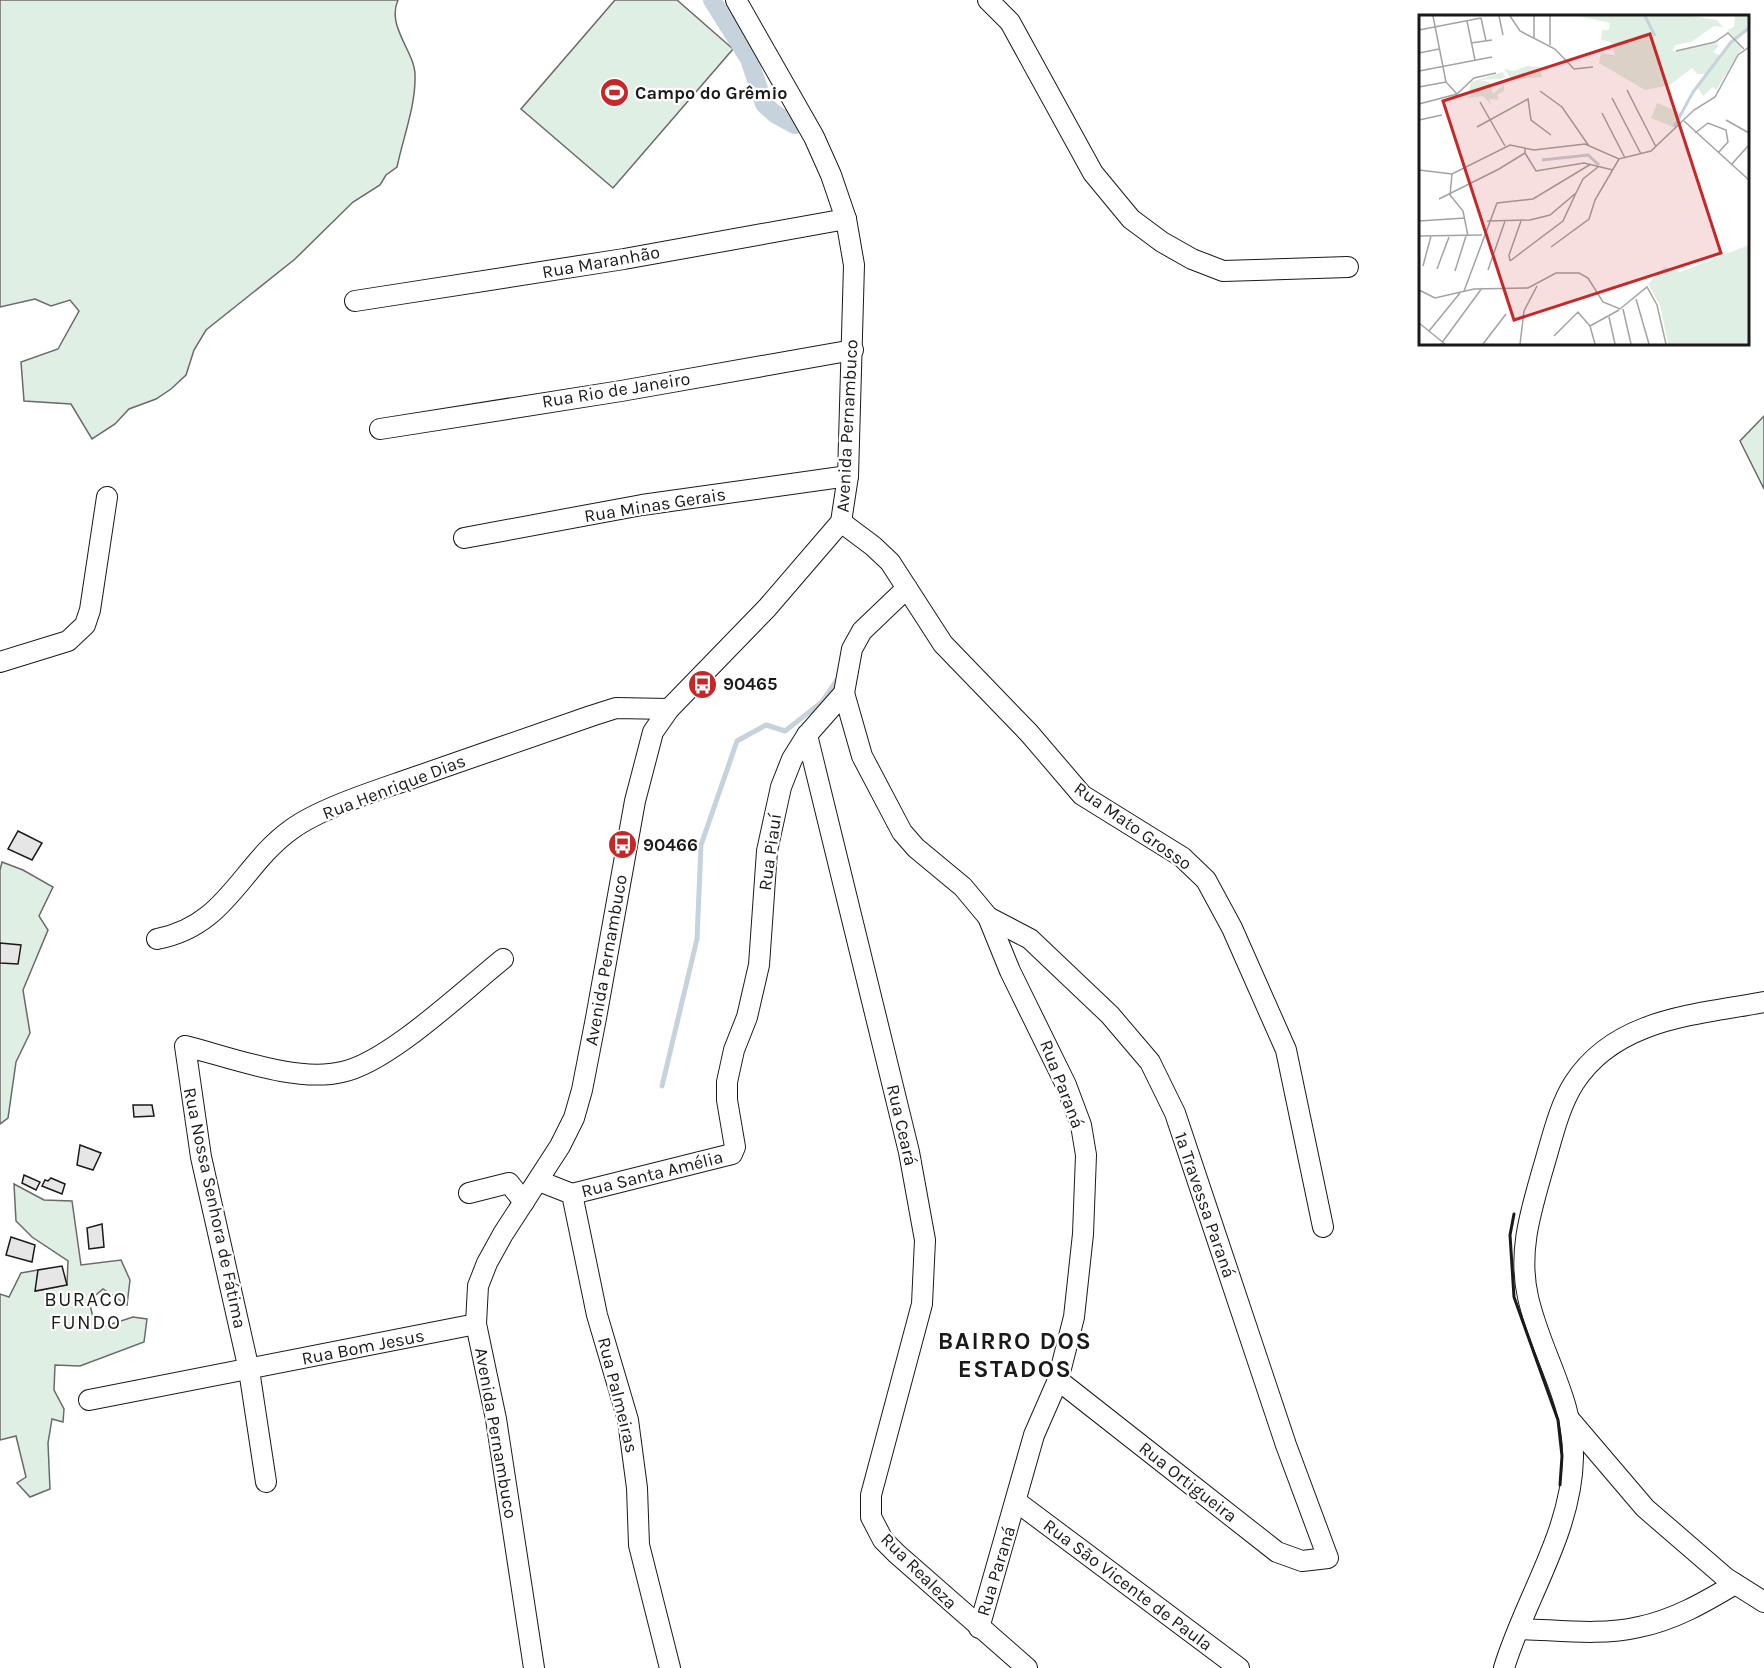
<svg xmlns="http://www.w3.org/2000/svg" width="1764" height="1668" viewBox="0 0 1764 1668" font-family="Karla,sans-serif">
	<style>
		.green { fill: #e0efe3; stroke: #6a6a6a; stroke-width: 1.5 }
		.lines { fill: none; stroke-linecap: round; stroke-linejoin: round }
		.stream { stroke: #c6d2dc; stroke-width: 5 }
		.canal { stroke: #c6d2dc; stroke-width: 18 }
		.building { fill: #e6e6e6; stroke: #1a1a1a; stroke-width: 1.5 }
		.minor-casing { stroke: #1a1a1a; stroke-width: 22 }
		.minor { stroke: #fff; stroke-width: 20 }
		.wall { stroke: #1a1a1a; stroke-width: 3 }
		.labels { text-anchor: middle; dominant-baseline: central; stroke-width: 4.5; stroke-linejoin: round; paint-order: stroke }
		.poi-label { font-size: 18px; font-weight: bold; fill: #1a1a1a; stroke: #fff; text-anchor: start }
		.street-label { font-size: 18px; fill: #1a1a1a; stroke: #fff }
		.neighbourhood-label { font-size: 20px; letter-spacing: 1.5px; fill: #1a1a1a; stroke: #fff }
		.district-label { font-size: 24px; font-weight: bold; letter-spacing: 1.5px; fill: #1a1a1a; stroke: #fff }
		.inset-river { fill: none; stroke: #c6d2dc; stroke-width: 3 }
		.inset-road { fill: none; stroke: #a3a3a3; stroke-width: 1.5 }
		.view { fill: #c62828; fill-opacity: 0.15; stroke: #c62828; stroke-width: 3 }
		.inset-edge { fill: none; stroke: #1a1a1a; stroke-width: 3 }
	</style>
	<rect width="100%" height="100%" fill="#fff"/>
	<g class="green">
		<path d="M 0,0 L 398,0 C 386,26 415,52 415,75 C 416,105 403,138 397,167 L 386,175 L 380,185 L 353,202 L 295,259 L 206,330 L 194,350 L 186,375 L 171,389 L 156,399 L 129,409 L 115,424 L 92,439 L 71,404 L 24,401 L 21,362 L 58,349 L 79,311 L 70,300 L 51,306 L 35,299 L 0,307 Z"/>
		<path d="M 615,0 L 677,0 L 733,49 L 613,188 L 521,109 Z"/>
		<path d="M 1764,416 L 1764,489 L 1740,441 Z"/>
		<path d="M 2,862 L 23,870 L 53,887 L 39,916 L 48,930 L 23,990 L 30,1033 L 16,1062 L 8,1118 L 0,1124 L 0,870 Z"/>
		<path d="M 14,1184 L 44,1200 L 72,1201 L 81,1265 L 121,1260 L 130,1280 L 127,1305 L 103,1289 L 89,1301 L 96,1329 L 133,1317 L 147,1319 L 144,1342 L 80,1366 L 55,1365 L 54,1390 L 64,1409 L 63,1422 L 52,1419 L 48,1443 L 50,1489 L 30,1497 L 17,1483 L 26,1477 L 16,1436 L 0,1440 L 0,1294 L 9,1297 L 21,1273 L 38,1270 L 36,1291 L 67,1285 L 68,1261 L 32,1237 L 16,1221 Z"/>
	</g>
	<g class="lines">
		<path class="stream" d="M 662,1086 L 697,939 L 701,845 L 737,741 L 766,725 L 785,731 L 822,702 L 837,680"/>
		<path class="canal" d="M 712,0 L 749,59 L 764,104 L 775,114 L 795,125"/>
	</g>
	<g class="building">
		<path d="M 18,831 L 42,843 L 32,860 L 8,849 Z"/>
		<path d="M 0,943 L 21,945 L 18,964 L 0,963 Z"/>
		<path d="M 133,1105 L 152,1105 L 154,1116 L 134,1117 Z"/>
		<path d="M 80,1145 L 101,1153 L 93,1170 L 77,1165 Z"/>
		<path d="M 24,1175 L 40,1182 L 36,1190 L 22,1183 Z"/>
		<path d="M 51,1178 L 65,1184 L 62,1194 L 42,1186 L 45,1180 L 48,1181 Z"/>
		<path d="M 102,1224 L 104,1247 L 89,1249 L 87,1228 Z"/>
		<path d="M 11,1237 L 35,1245 L 32,1262 L 6,1255 Z"/>
		<path d="M 62,1266 L 67,1285 L 35,1291 L 38,1270 Z"/>
	</g>
	<g class="lines">
		<defs>
			<g id="minor">
				<path d="M 988,0 L 1010,22 L 1093,173 L 1131,219 L 1162,242 L 1192,259 L 1223,271 L 1348,267"/>
				<path d="M 355,301 L 624,259 L 846,219"/>
				<path d="M 380,429 L 621,391 L 853,350"/>
				<path d="M 841,522 L 873,546 L 890,562 L 943,644 L 1029,733 L 1082,795 L 1182,857 L 1206,880 L 1232,928 L 1286,1050 L 1323,1227"/>
				<path d="M 464,538 L 642,505 L 848,476"/>
				<path d="M 0,662 L 68,641 L 85,625 L 90,610 L 107,497"/>
				<path d="M 844,693 L 862,756 L 902,832 L 916,848 L 963,887 L 988,917 L 1010,971 L 1066,1085 L 1081,1125 L 1086,1155 L 1083,1234 L 1074,1317 L 1058,1380 L 1034,1435 L 979,1628"/>
				<path d="M 807,735 L 909,1152 L 925,1240 L 922,1304 L 871,1495 L 871,1517 L 883,1540 L 897,1554 L 1027,1668"/>
				<path d="M 988,917 L 1030,939 L 1110,1015 L 1150,1062 L 1175,1113 L 1286,1445 L 1328,1558 L 1302,1561 L 1277,1552 L 1058,1380"/>
				<path d="M 157,939 C 227,926 241,865 292,829 C 318,810 369,793 401,782 C 464,760 528,738 591,716 L 616,708 L 669,709"/>
				<path d="M 539,1181 L 572,1194 L 597,1315 L 628,1420 L 637,1488 L 639,1545 L 670,1668"/>
				<path d="M 469,1193 L 509,1183 L 524,1202"/>
				<path d="M 572,1194 L 732,1154 L 735,1147 L 727,1100 L 727,1082 L 734,1050 L 747,1017 L 759,965 L 767,851 L 781,787 L 792,759 L 807,735 L 844,693 L 852,649 L 862,631 L 907,588"/>
				<path d="M 89,1400 L 476,1324"/>
				<path d="M 1570,1420 L 1645,1508 L 1726,1578 L 1764,1602"/>
				<path d="M 266,1482 L 249,1370 L 201,1157 L 185,1046 C 230,1057 296,1083 342,1072 C 388,1063 464,990 503,959"/>
				<path d="M 1017,1502 L 1239,1668"/>
				<path d="M 1519,1629 C 1558,1630 1601,1636 1639,1627 C 1674,1620 1705,1602 1735,1584"/>
				<path d="M 534,1668 L 496,1419 L 476,1324 L 478,1286 L 487,1263 L 503,1234 L 560,1146 L 574,1118 L 582,1090 L 596,1018 L 635,801 L 653,732 L 669,709 L 767,608 L 841,522 L 848,476 L 854,265 L 846,219 L 831,175 L 814,137 L 736,0"/>
				<path d="M 1504,1668 C 1525,1598 1572,1532 1573,1457 C 1574,1400 1540,1352 1528,1297 C 1518,1253 1530,1214 1542,1172 C 1551,1143 1558,1108 1574,1083 C 1616,1018 1696,1015 1764,1002"/>
			</g>
		</defs>
		<use href="#minor" class="minor-casing"/>
		<use href="#minor" class="minor"/>
		<path class="wall" d="M 1514,1214 L 1510,1235 L 1514,1297 L 1558,1420 L 1562,1456 L 1560,1485"/>
	</g>
	<defs>
		<symbol id="stadium-disc" viewBox="-11 -11 22 22"><circle r="9.5" fill="#c62828" stroke="#fff"/><path d="M0-5a6.5 5 0 1 0 0 10a6.5 5 0 1 0 0-10ZM-3.5-1.8h7v3.6h-7Z" fill="#fff"/></symbol>
		<symbol id="bus-disc" viewBox="-11 -11 22 22"><circle r="9.5" fill="#c62828" stroke="#fff"/><path d="M-5-6H5V4H4V6H2V4H-2V6H-4V4H-5ZM-3.5-4V0h7V-4ZM-3.5 1.2v1.5H-2V1.2ZM2 1.2v1.5H3.5V1.2Z" fill="#fff"/></symbol>
	</defs>
	<g fill-rule="evenodd">
		<use href="#stadium-disc" x="598" y="76" width="33" height="33"/>
		<use href="#bus-disc" x="686" y="668" width="33" height="33"/>
		<use href="#bus-disc" x="606" y="828" width="33" height="33"/>
	</g>
	<g class="labels">
		<g class="poi-label">
			<text x="635" y="93">Campo do Grêmio</text>
			<text x="723" y="684">90465</text>
			<text x="643" y="845">90466</text>
		</g>
		<g class="street-label">
			<text transform="translate(601 262) rotate(-10)">Rua Maranhão</text>
			<text transform="translate(616 390) rotate(-9)">Rua Rio de Janeiro</text>
			<text transform="translate(847 426) rotate(-87)">Avenida Pernambuco</text>
			<text transform="translate(655 505) rotate(-9)">Rua Minas Gerais</text>
			<text transform="translate(394 787) rotate(-21)">Rua Henrique Dias</text>
			<text transform="translate(1133 826) rotate(35)">Rua Mato Grosso</text>
			<text transform="translate(770 852) rotate(-82)">Rua Piauí</text>
			<text transform="translate(606 960) rotate(-80)">Avenida Pernambuco</text>
			<text transform="translate(1062 1084) rotate(69)">Rua Paraná</text>
			<text transform="translate(902 1125) rotate(77)">Rua Ceará</text>
			<text transform="translate(652 1174) rotate(-14)">Rua Santa Amélia</text>
			<text transform="translate(1205 1205) rotate(71)">1ª Travessa Paraná</text>
			<text transform="translate(215 1208) rotate(78)">Rua Nossa Senhora de Fátima</text>
			<text transform="translate(363 1347) rotate(-11)">Rua Bom Jesus</text>
			<text transform="translate(618 1395) rotate(76)">Rua Palmeiras</text>
			<text transform="translate(496 1433) rotate(80)">Avenida Pernambuco</text>
			<text transform="translate(1188 1482) rotate(38)">Rua Ortigueira</text>
			<text transform="translate(919 1571) rotate(45)">Rua Realeza</text>
			<text transform="translate(996 1571) rotate(-73)">Rua Paraná</text>
			<text transform="translate(1128 1585) rotate(37)">Rua São Vicente de Paula</text>
		</g>
		<g class="neighbourhood-label">
			<text x="86" y="1299">BURACO<tspan x="86" dy="23">FUNDO</tspan></text>
		</g>
		<g class="district-label">
			<text x="1015" y="1341">BAIRRO DOS<tspan x="1015" dy="28">ESTADOS</tspan></text>
		</g>
	</g>
	<g transform="translate(1419 15)">
		<rect width="330" height="330" fill="#fff"/>
		<path d="M 160,1 L 272,1 L 298,5 L 304,12 L 295,11 L 272,27 L 256,30 L 254,36 L 297,28 L 300,31 L 294,37 L 302,41 L 314,23 L 323,33 L 297,75 L 294,72 L 284,81 L 277,70 L 287,59 L 278,59 L 273,53 L 251,70 L 226,75 L 180,48 L 182,38 L 196,40 L 192,27 L 182,25 L 183,15 L 190,15 L 191,8 ZM 316,1 L 330,1 L 330,14 L 318,25 L 308,15 L 315,12 ZM 108,51 L 121,52 L 123,62 L 93,65 L 85,54 L 95,56 ZM 84,57 L 86,62 L 82,64 L 60,65 L 71,67 L 74,79 L 85,69 L 85,76 L 78,80 L 80,85 L 70,84 L 73,91 L 64,81 L 47,83 L 53,79 L 50,75 L 52,67 ZM 238,88 L 260,97 L 254,112 L 232,103 ZM 330,230 L 330,329 L 249,329 L 241,290 L 229,269 L 246,252 L 261,257 Z" fill="#e0efe3"/>
		<path class="inset-river" d="M 226,1 L 236,21M 255,112 L 274,77 L 312,27 L 330,13M 123,145 L 169,140 L 180,150"/>
		<path class="inset-road" d="M 14,1 L 27,67 L 38,79M 80,1 L 84,20M 91,1 L 101,16 L 136,34 L 155,54 L 174,52M 62,3 L 67,26M 48,6 L 56,45M 0,15 L 62,3M 115,23 L 115,1M 52,28 L 73,25M 131,30 L 131,1M 257,36 L 296,27 L 309,18 L 325,34M 0,38 L 20,34M 0,56 L 73,42M 0,72 L 27,67M 208,75 L 237,132M 121,76 L 143,92 L 170,131M 193,83 L 222,139M 61,87 L 86,131M 0,89 L 38,79 L 55,63 L 77,58M 183,98 L 206,143M 0,105 L 23,100M 307,105 L 330,118M 265,106 L 330,165M 58,112 L 109,84 L 112,105 L 132,120M 276,118 L 289,108 L 307,115 L 309,127 L 299,138M 106,138 L 117,156 L 165,148 L 194,155M 312,150 L 329,131M 0,155 L 33,159 L 91,130 L 115,135 L 166,129 L 200,144 L 232,136 L 275,95 L 296,82 L 319,40 L 330,32M 33,159 L 31,180 L 44,196 L 49,221M 20,184 L 80,154 L 106,138 L 106,133M 0,206 L 46,203M 68,206 L 111,205 L 131,200 L 157,178 L 164,164 L 179,152M 0,221 L 63,220M 132,232 L 170,204 L 176,185 L 200,144M 91,246 L 144,206 L 157,178M 91,246 L 90,240 L 102,206M 4,251 L 12,221M 18,254 L 30,222M 69,255 L 86,206M 36,256 L 47,221M 0,275 L 16,283 L 55,274 L 109,273 L 137,258 L 160,258 L 169,263 L 184,287 L 201,294 L 228,272 L 238,290 L 247,329M 45,276 L 78,188 L 114,184 L 172,149M 217,284 L 230,329M 204,294 L 212,329M 190,302 L 196,329M 0,308 L 26,329M 171,311 L 200,295M 171,311 L 176,329M 10,316 L 41,278M 135,321 L 159,297 L 171,311M 22,329 L 63,273M 64,329 L 87,299M 101,329 L 105,296 L 118,271"/>
		<path class="view" d="M 231,19 L 302,238 L 95,305 L 24,86 Z"/>
		<rect width="330" height="330" class="inset-edge"/>
	</g>
</svg>
